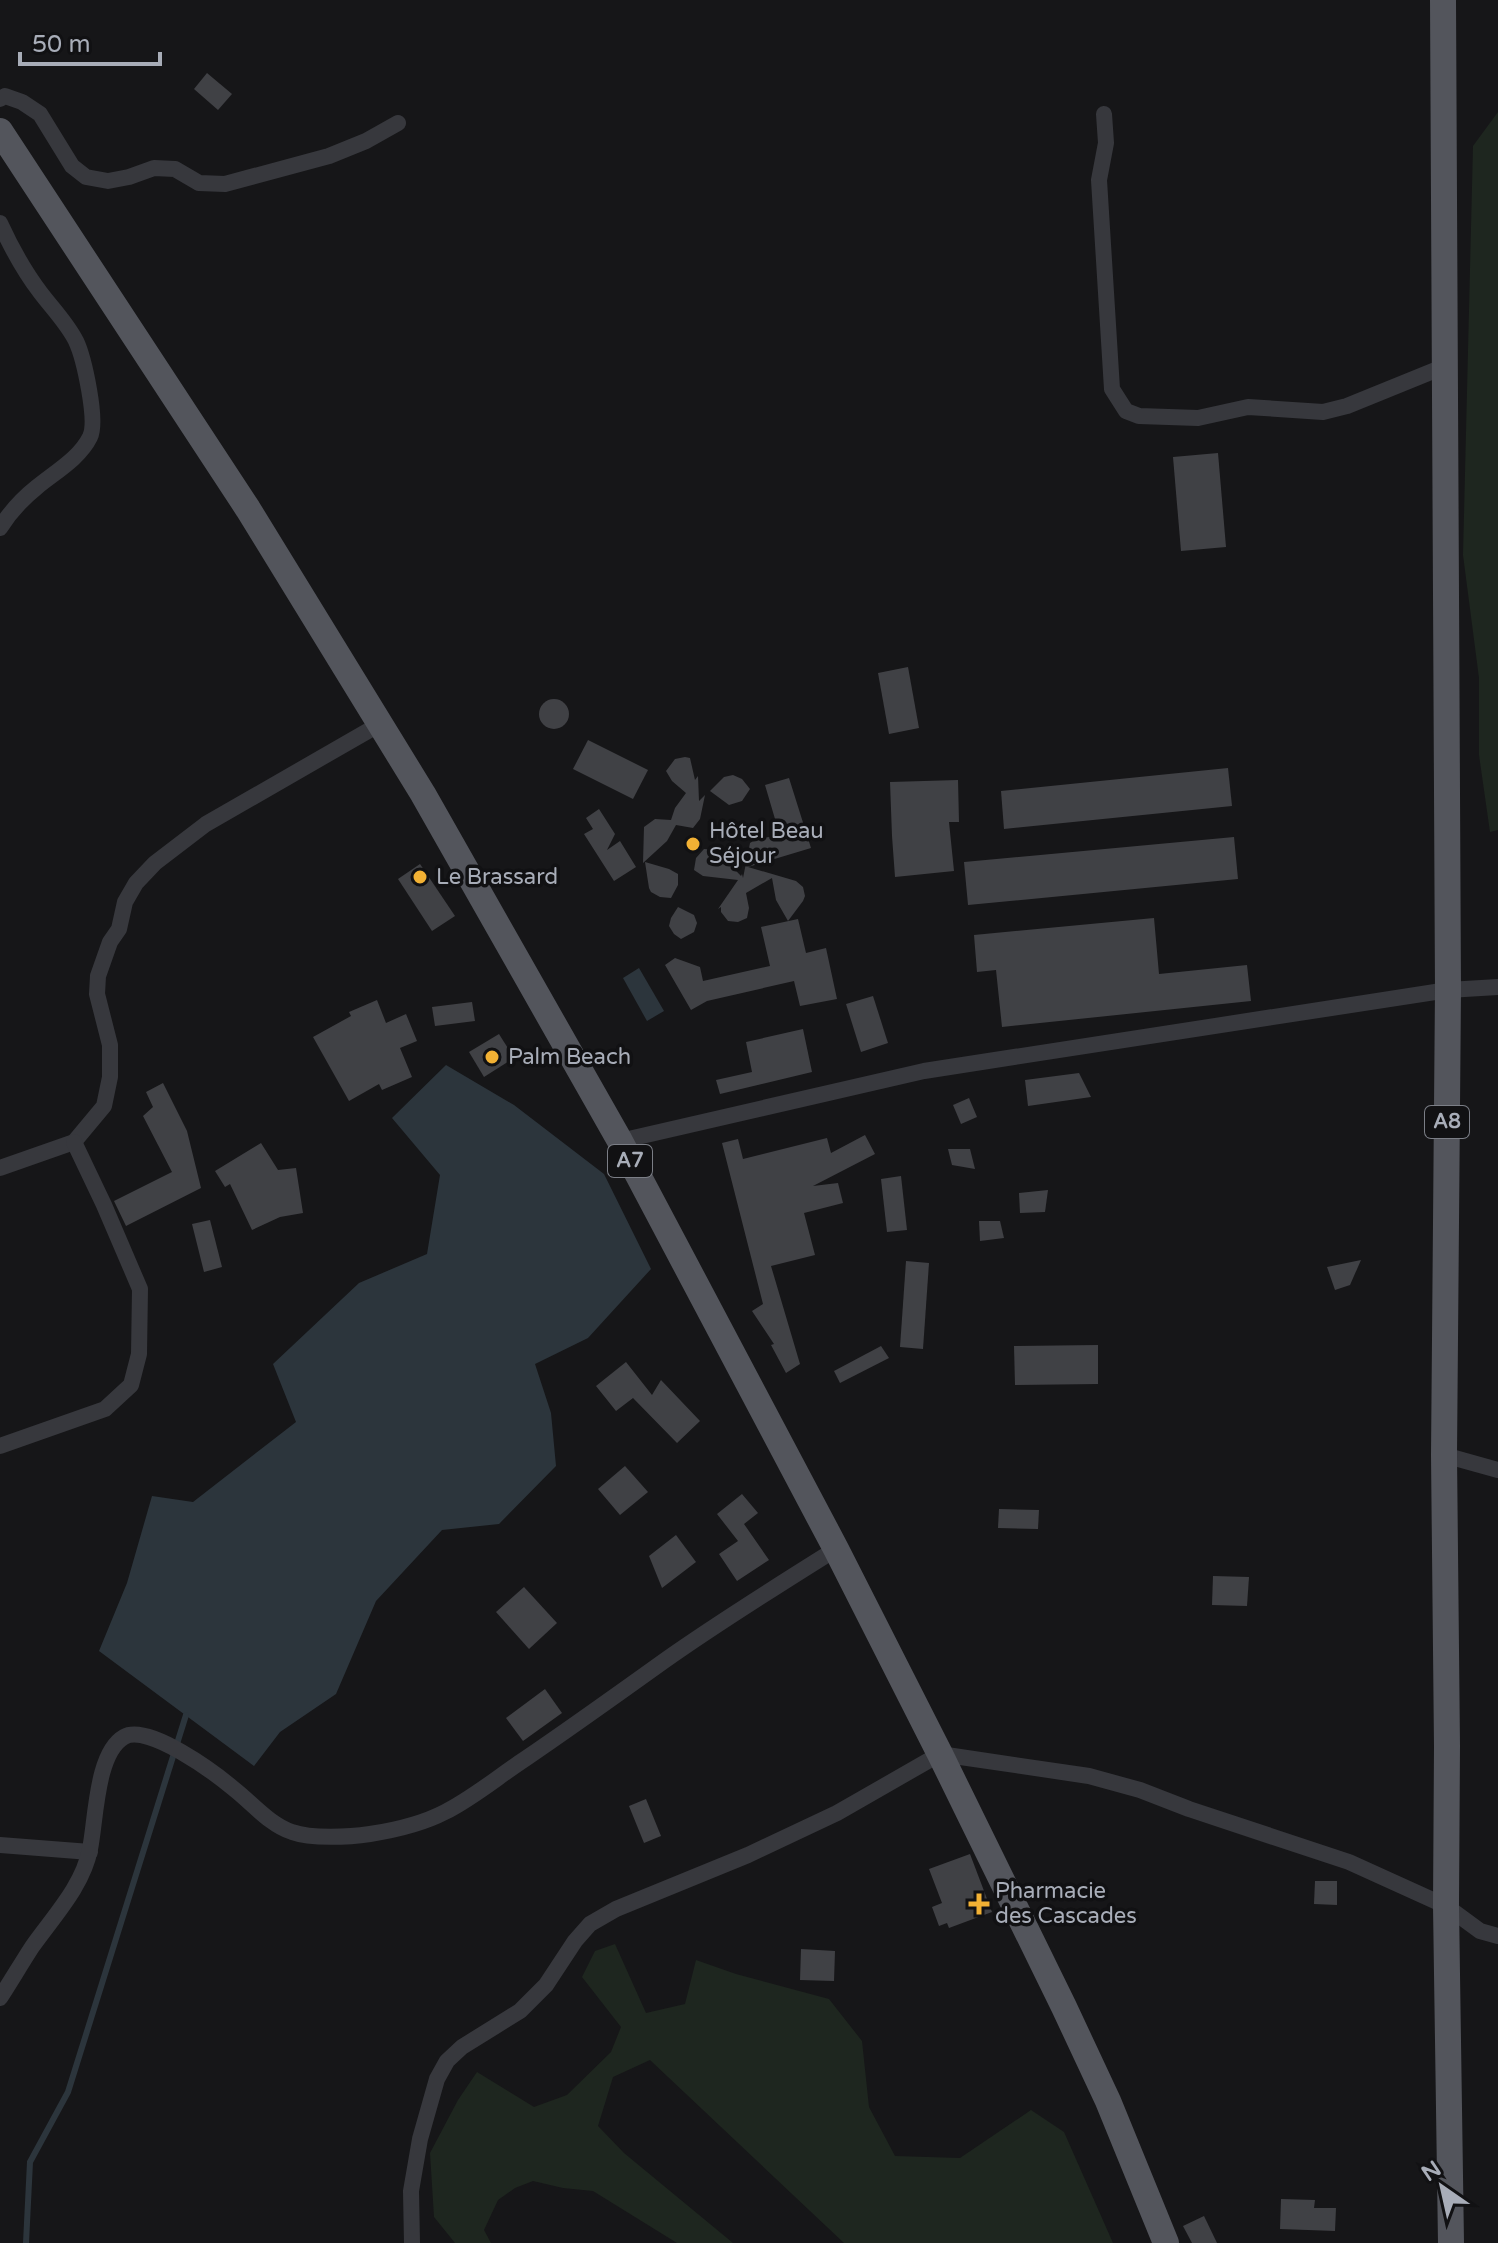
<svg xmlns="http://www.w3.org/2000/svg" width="1498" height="2243" viewBox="0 0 1498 2243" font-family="'Varela Round',sans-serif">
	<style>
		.green { fill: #1e261f }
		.water { fill: #2c353c }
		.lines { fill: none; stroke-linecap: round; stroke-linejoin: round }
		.stream { stroke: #2c353c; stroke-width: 6 }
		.building { fill: #404145 }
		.street { stroke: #37383d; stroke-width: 16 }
		.primary { stroke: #53555c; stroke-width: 26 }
		.poi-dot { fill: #f2b134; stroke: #111113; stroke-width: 3 }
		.labels { text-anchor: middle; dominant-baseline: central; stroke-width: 7; stroke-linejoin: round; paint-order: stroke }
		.shield { fill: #111113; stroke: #7b7e86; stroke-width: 2 }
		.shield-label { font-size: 20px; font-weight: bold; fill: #a8adb8 }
		.poi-label { font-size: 22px; fill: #a8adb8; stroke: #111113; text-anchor: start }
	</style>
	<rect width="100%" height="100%" fill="#161618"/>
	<g class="green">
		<path d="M 1498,112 L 1498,830 L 1490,832 L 1479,755 L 1479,678 L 1463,555 L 1473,146 Z"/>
		<path d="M 615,1944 L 646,2013 L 685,2004 L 696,1960 L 736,1974 L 829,1999 L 862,2041 L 869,2107 L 895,2156 L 960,2158 L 1031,2110 L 1064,2132 L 1113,2243 L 844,2243 L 650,2060 L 613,2077 L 598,2126 L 624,2153 L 733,2243 L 677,2243 L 593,2191 L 563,2188 L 533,2181 L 515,2188 L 498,2200 L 484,2230 L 491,2243 L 455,2243 L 434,2217 L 430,2153 L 458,2100 L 477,2072 L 534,2107 L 567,2095 L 611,2052 L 621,2027 L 582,1977 L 595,1951 Z"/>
	</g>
	<g class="water">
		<path d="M 639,968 L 664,1011 L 647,1021 L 623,978 Z"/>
		<path d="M 446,1065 L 514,1105 L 604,1174 L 651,1269 L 588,1338 L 535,1364 L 551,1413 L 556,1466 L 499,1524 L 442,1530 L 376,1601 L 336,1694 L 280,1732 L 254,1766 L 99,1651 L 127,1583 L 152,1496 L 193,1502 L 296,1422 L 273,1364 L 359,1283 L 427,1254 L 440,1175 L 392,1118 Z"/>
	</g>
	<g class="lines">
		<path class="stream" d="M 26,2243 L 30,2162 L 68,2092 L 186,1715"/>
	</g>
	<g class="building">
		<path d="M 207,73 L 232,94 L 218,110 L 194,89 Z"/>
		<path d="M 1218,453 L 1226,547 L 1181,551 L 1173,457 Z"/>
		<path d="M 908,667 L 919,728 L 889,734 L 878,673 Z"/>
		<circle cx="554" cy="714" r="15"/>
		<path d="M 588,740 L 648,770 L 633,799 L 573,769 Z"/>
		<path d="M 685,757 L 690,758 L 695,780 L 698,776 L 699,801 L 705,795 L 700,819 L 693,828 L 676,825 L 667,841 L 643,863 L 644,827 L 655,819 L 671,820 L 675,808 L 686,793 L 672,781 L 666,771 L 675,759 Z"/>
		<path d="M 1228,768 L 1232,806 L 1004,829 L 1001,791 Z"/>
		<path d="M 733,775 L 742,779 L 750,789 L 742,801 L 729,805 L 710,791 L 724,777 Z"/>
		<path d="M 789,778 L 811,848 L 748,867 L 796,881 L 803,887 L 805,896 L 803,901 L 788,921 L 776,900 L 772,878 L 746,893 L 749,908 L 747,918 L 738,922 L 728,921 L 721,912 L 721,907 L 718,909 L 738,880 L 703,876 L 694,870 L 696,858 L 704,849 L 716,850 L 741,876 L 742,874 L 743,878 L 750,843 L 758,838 L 780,836 L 765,785 Z"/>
		<path d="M 958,780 L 959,822 L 949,822 L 954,871 L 895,877 L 892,836 L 890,782 Z"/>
		<path d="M 599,809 L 615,834 L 607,850 L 620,841 L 636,867 L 614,881 L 584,834 L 593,829 L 586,818 Z"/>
		<path d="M 1234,837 L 1238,879 L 968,905 L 964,862 Z"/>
		<path d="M 645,862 L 669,869 L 678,874 L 678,885 L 671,898 L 660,897 L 651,892 L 649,888 Z"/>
		<path d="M 420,864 L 455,916 L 432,931 L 398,879 Z"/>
		<path d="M 678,907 L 694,915 L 697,923 L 694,932 L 681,939 L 674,934 L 669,926 L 671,918 Z"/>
		<path d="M 1154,918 L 1159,974 L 1247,965 L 1251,1001 L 1002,1027 L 996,970 L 977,972 L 974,935 Z"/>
		<path d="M 798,919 L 806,953 L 826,948 L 837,999 L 800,1006 L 794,981 L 707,1001 L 691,1010 L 665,965 L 675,958 L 700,967 L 703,981 L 770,966 L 761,927 Z"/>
		<path d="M 873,996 L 888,1043 L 861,1052 L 846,1004 Z"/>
		<path d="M 377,1000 L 386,1023 L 406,1014 L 417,1041 L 400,1048 L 412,1077 L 382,1090 L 379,1084 L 349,1101 L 313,1037 L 351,1016 L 349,1012 Z"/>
		<path d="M 472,1002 L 475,1021 L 435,1026 L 432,1007 Z"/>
		<path d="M 803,1029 L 812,1072 L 720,1094 L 716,1080 L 752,1072 L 746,1042 Z"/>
		<path d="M 499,1034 L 514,1058 L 484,1077 L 469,1052 Z"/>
		<path d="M 1079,1073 L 1091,1097 L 1028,1106 L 1025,1080 Z"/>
		<path d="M 163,1083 L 187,1131 L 201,1188 L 126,1226 L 114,1201 L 172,1172 L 143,1116 L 153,1107 L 146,1092 Z"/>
		<path d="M 969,1098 L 977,1117 L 961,1124 L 953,1105 Z"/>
		<path d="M 865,1135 L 875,1154 L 813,1186 L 838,1183 L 843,1203 L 804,1213 L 815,1255 L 771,1266 L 800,1364 L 786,1373 L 771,1345 L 774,1344 L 752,1311 L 763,1304 L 722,1143 L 738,1139 L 743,1159 L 827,1138 L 831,1153 Z"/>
		<path d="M 261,1143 L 278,1170 L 296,1168 L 303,1213 L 280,1217 L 252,1230 L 230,1184 L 225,1187 L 215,1171 Z"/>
		<path d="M 948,1149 L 970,1149 L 975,1169 L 952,1165 Z"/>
		<path d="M 901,1176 L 907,1230 L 887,1232 L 881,1179 Z"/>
		<path d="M 1048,1190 L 1045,1212 L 1020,1213 L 1019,1193 Z"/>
		<path d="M 210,1220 L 222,1267 L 204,1272 L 192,1224 Z"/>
		<path d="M 979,1221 L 1000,1221 L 1004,1238 L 980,1241 Z"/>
		<path d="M 1361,1260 L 1350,1285 L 1335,1290 L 1327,1267 Z"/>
		<path d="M 906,1261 L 929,1263 L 923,1349 L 900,1347 Z"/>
		<path d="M 1098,1345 L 1098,1384 L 1015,1385 L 1014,1346 Z"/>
		<path d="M 881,1346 L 889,1358 L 840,1383 L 834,1371 Z"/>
		<path d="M 626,1362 L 652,1395 L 661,1380 L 700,1421 L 677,1443 L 633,1398 L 616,1411 L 596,1386 Z"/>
		<path d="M 625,1466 L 648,1492 L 620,1515 L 598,1489 Z"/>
		<path d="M 742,1494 L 758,1513 L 744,1524 L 769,1560 L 737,1581 L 719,1554 L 738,1541 L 717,1514 Z"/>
		<path d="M 999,1509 L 1039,1510 L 1038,1529 L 998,1528 Z"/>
		<path d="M 676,1535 L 696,1562 L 662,1588 L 649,1556 Z"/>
		<path d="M 1213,1576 L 1249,1577 L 1247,1606 L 1212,1605 Z"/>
		<path d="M 524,1587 L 557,1623 L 529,1649 L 496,1612 Z"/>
		<path d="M 545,1689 L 562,1713 L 523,1741 L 506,1718 Z"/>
		<path d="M 646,1799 L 661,1836 L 644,1843 L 629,1806 Z"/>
		<path d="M 970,1854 L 992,1912 L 949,1928 L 947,1923 L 939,1926 L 932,1907 L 942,1903 L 929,1869 Z"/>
		<path d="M 1315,1881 L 1337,1881 L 1337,1905 L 1314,1904 Z"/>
		<path d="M 801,1949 L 835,1951 L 834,1981 L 800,1980 Z"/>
		<path d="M 1281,2199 L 1315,2200 L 1314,2208 L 1336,2208 L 1335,2231 L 1280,2229 Z"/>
		<path d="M 1204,2216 L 1217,2243 L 1192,2243 L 1183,2226 Z"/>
	</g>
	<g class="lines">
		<g class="street">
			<path d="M 0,99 L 5,96 L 22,102 L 40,114 L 72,166 L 86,177 L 108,181 L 129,177 L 154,168 L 175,169 L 199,183 L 225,184 L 329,156 L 366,141 L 398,123"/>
			<path d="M 1104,114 L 1106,143 L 1099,180 L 1112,389 L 1126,411 L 1139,416 L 1198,418 L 1248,407 L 1323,412 L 1347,406 L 1443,367"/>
			<path d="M 0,223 C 11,247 24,271 40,292 C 52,308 67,323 76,341 C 84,358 98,421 90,437 C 79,459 55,472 37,487 C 22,499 10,512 0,528"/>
			<path d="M 620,1141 L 924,1071 L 1448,990 L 1498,987"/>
			<path d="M 0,1168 L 74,1142 L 104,1106 L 110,1077 L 110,1045 L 97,994 L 98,976 L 110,942 L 119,929 L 125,902 L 136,883 L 155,863 L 206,824 L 380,724"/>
			<path d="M 0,1446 L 105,1409 L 131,1385 L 139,1354 L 140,1289 L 104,1205 L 74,1142"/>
			<path d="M 1444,1455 L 1498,1470"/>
			<path d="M 0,1845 L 90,1852"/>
			<path d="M 0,1998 C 11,1981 21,1964 32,1947 C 53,1917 83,1886 90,1849 C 96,1820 96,1753 124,1737 C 148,1723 215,1773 234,1789 C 252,1803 270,1825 292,1832 C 311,1839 350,1837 370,1834 C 396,1830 422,1824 445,1812 C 473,1798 499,1776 525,1759 C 572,1727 618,1694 664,1661 C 719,1622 777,1586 836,1549"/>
			<path d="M 412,2243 L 411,2191 L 420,2139 L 437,2079 L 447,2061 L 462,2047 L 520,2011 L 546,1985 L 575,1941 L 590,1924 L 616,1909 L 748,1855 L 837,1813 L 940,1754 L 1089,1776 L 1140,1790 L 1189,1809 L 1349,1862 L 1446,1906 L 1480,1931 L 1498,1936"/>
		</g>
		<g class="primary">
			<path d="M 1443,0 L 1448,990 L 1444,1455 L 1447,1746 L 1446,1906 L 1451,2243"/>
			<path d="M 0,131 L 248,509 L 423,794 L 620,1141 L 836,1549 L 940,1754 L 1064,2007 L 1108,2101 L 1166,2243"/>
		</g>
	</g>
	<g class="poi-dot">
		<circle cx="693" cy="844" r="8"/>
		<circle cx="420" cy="877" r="8"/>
		<circle cx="492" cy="1057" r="8"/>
		<path d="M975 1892h8v8h8v8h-8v8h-8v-8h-8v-8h8z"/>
	</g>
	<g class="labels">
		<g class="shield">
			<rect x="1425" y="1106" width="44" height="32" rx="6"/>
			<rect x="608" y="1145" width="44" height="32" rx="6"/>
		</g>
		<g class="shield-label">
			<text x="1447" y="1122">A8</text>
			<text x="630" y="1161">A7</text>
		</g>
		<g class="poi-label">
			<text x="709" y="831">Hôtel Beau<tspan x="709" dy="25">Séjour</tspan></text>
			<text x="436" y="877">Le Brassard</text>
			<text x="508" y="1057">Palm Beach</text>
			<text x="995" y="1891">Pharmacie<tspan x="995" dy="25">des Cascades</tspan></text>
		</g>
	</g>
	<g transform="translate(1442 2187) rotate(326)" stroke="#111113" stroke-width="6" paint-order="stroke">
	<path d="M0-6L14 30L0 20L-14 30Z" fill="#a8adb8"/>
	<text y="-12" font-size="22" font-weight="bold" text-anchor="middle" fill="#a8adb8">N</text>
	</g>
	<path d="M20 52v12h140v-12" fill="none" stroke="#a8adb8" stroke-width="4"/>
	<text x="32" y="52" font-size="24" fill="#a8adb8" stroke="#111113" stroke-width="6" paint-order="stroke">50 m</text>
</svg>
